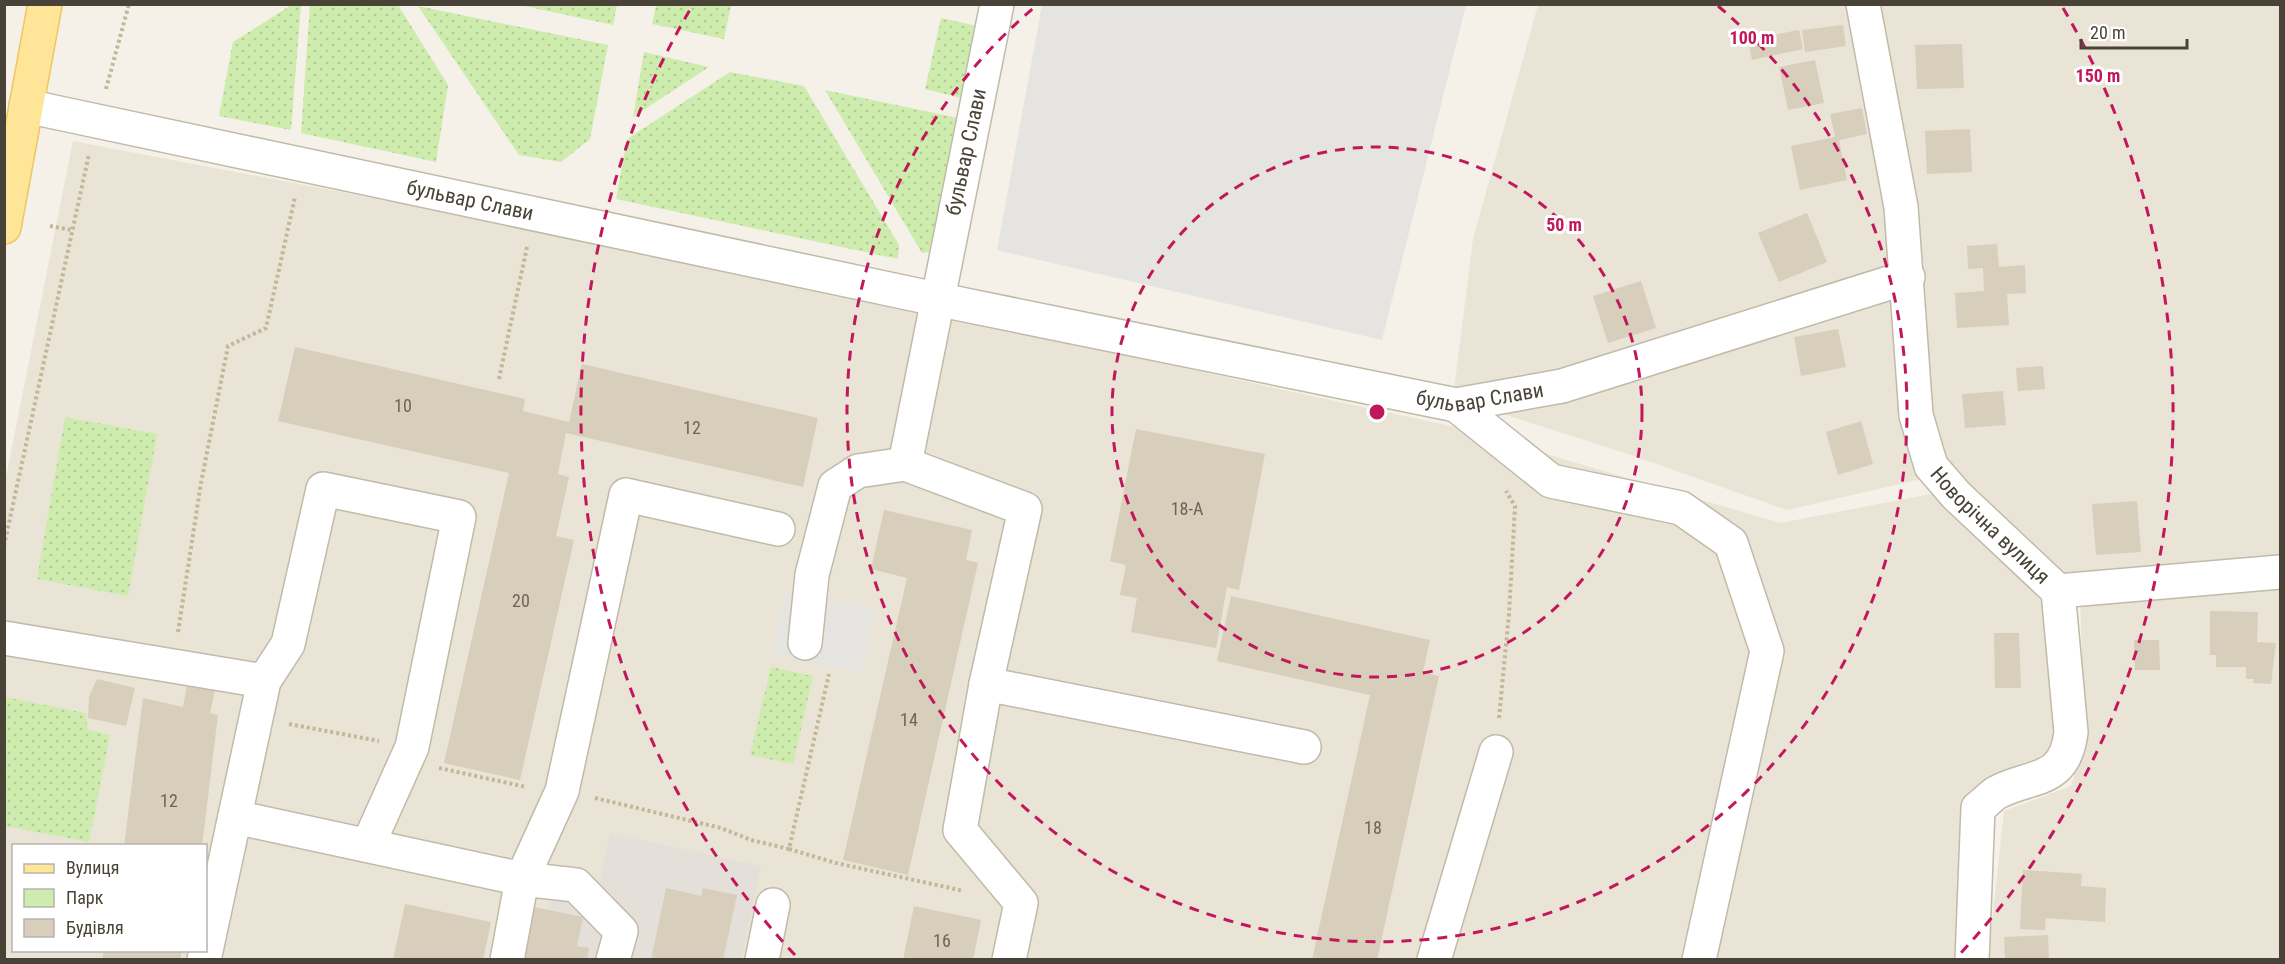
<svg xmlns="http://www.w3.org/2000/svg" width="2285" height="964" viewBox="0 0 2285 964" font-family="'Roboto Condensed',sans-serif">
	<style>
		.residential { fill: #e9e4d5; fill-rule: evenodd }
		.industrial { fill: #e4e0d9 }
		.green { fill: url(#green-dots) }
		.parking { fill: #e6e4e0 }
		.building { fill: #d8cebc }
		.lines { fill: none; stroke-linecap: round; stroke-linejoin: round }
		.minor-casing { stroke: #c1baa9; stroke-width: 36 }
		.major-casing { stroke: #edc65e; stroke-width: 36 }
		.path { stroke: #c4b699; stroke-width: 4; stroke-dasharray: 3 3; stroke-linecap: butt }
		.minor { stroke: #fff; stroke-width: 33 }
		.major { stroke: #ffe597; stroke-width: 33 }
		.ring { fill: none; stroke: #c2185b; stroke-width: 3; stroke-dasharray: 10 8 }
		.labels { text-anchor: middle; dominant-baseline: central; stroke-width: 6; stroke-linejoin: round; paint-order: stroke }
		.number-label { font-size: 18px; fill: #6d6558 }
		.street-label { font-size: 21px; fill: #494236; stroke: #fff }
		.centre { fill: #c2185b; stroke: #fff; stroke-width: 3 }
		.ring-label { font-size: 18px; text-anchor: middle; font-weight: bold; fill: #c2185b; stroke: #fff; stroke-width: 6; stroke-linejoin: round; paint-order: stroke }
	</style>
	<defs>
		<pattern id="green-dots" width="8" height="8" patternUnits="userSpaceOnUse" patternTransform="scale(1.5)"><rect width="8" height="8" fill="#ceecae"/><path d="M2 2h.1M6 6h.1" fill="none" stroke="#b2cc96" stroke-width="1.8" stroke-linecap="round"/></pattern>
	</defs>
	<rect width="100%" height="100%" fill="#f5f1e8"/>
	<g class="residential">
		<path d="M 1538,5 L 2280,5 L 2280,959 L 1988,959 L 2004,811 L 2071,786 L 2085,741 L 2080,597 L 1952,472 L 1787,510 L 1628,454 L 1453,398 L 1473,239 Z"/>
		<path d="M 73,141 L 571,236 L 1451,426 L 1780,523 L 1936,493 L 2048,600 L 2056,752 L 1963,802 L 1954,959 L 5,960 L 5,482 ZM 14,846 L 206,846 L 206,950 L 14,950 Z"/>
	</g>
	<path class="industrial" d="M 610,833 L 761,866 L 741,959 L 537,960 L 553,886 L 597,895 Z"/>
	<g class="green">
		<path d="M 293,4 L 301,5 L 291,130 L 219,116 L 233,42 Z"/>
		<path d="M 310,5 L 398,5 L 448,85 L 436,162 L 301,133 Z"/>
		<path d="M 520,5 L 617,5 L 613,25 Z"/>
		<path d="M 656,5 L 731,5 L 724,39 L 652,24 Z"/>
		<path d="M 418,6 L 608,45 L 590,139 L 561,162 L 519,155 Z"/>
		<path d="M 941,18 L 977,26 L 961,98 L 925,89 Z"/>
		<path d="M 644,52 L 709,67 L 633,117 Z"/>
		<path d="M 730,72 L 804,86 L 899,245 L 898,259 L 616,199 L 627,139 Z"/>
		<path d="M 825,90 L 958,118 L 929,252 L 922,253 Z"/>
		<path d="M 65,417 L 157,434 L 128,596 L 37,579 Z"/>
		<path d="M 771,667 L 813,676 L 793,764 L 750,755 Z"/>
		<path d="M 5,697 L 85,713 L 88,730 L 110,735 L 89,842 L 5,826 Z"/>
	</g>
	<g class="parking">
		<path d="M 1042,5 L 1466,5 L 1382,340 L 997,250 Z"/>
		<path d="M 785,590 L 875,610 L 861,673 L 771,653 Z"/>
	</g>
	<g class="building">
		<path d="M 1843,25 L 1846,46 L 1805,52 L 1802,30 Z"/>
		<path d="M 1799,30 L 1803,49 L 1752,60 L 1748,40 Z"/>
		<path d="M 1962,44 L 1964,88 L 1917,89 L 1915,45 Z"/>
		<path d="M 1815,60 L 1824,103 L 1788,110 L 1779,67 Z"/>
		<path d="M 1862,108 L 1867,134 L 1839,140 L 1847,180 L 1800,190 L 1791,146 L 1835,137 L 1830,114 Z"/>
		<path d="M 1970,129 L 1972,172 L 1927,174 L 1925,131 Z"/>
		<path d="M 1807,213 L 1827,262 L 1779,282 L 1758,233 Z"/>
		<path d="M 1997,244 L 1999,267 L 2025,265 L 2026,293 L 2007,294 L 2009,325 L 1957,328 L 1955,293 L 1984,291 L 1983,268 L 1968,269 L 1967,246 Z"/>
		<path d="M 1641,281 L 1656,328 L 1608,343 L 1593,296 Z"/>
		<path d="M 1838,329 L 1846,367 L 1801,376 L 1794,337 Z"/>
		<path d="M 295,347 L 525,399 L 523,411 L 569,422 L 582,364 L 818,418 L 803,487 L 566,433 L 558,474 L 569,477 L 556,536 L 574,540 L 520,780 L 444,763 L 509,473 L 278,421 Z"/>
		<path d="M 2043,366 L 2045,389 L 2018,391 L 2016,368 Z"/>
		<path d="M 2003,391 L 2006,425 L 1965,428 L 1962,394 Z"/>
		<path d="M 1861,421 L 1873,464 L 1838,475 L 1826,432 Z"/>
		<path d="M 1136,429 L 1265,454 L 1239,590 L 1227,587 L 1216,648 L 1131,632 L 1137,598 L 1120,595 L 1126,565 L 1110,561 Z"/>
		<path d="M 2137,501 L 2141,552 L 2096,555 L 2092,504 Z"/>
		<path d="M 884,510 L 972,530 L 966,560 L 978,563 L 908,875 L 843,860 L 907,578 L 871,569 Z"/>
		<path d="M 1231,596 L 1430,640 L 1423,672 L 1439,676 L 1377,960 L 1312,960 L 1370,695 L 1217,661 Z"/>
		<path d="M 2210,611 L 2258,612 L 2257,642 L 2276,643 L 2271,684 L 2253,683 L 2254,679 L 2246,679 L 2246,667 L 2216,667 L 2216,655 L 2210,655 Z"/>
		<path d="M 1994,633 L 2019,633 L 2021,688 L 1995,688 Z"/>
		<path d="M 2134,640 L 2159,640 L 2160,670 L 2135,670 Z"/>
		<path d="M 97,679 L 135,688 L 126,726 L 88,718 L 89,697 Z"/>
		<path d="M 187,685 L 215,690 L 210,713 L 218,715 L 202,846 L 124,846 L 143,698 L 183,707 Z"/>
		<path d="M 2023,870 L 2082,874 L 2081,886 L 2106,888 L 2105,922 L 2046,918 L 2045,930 L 2020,929 Z"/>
		<path d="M 666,888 L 701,896 L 703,888 L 737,895 L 723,960 L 651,960 Z"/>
		<path d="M 405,904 L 491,922 L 483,960 L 393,960 Z"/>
		<path d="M 914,906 L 981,920 L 973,960 L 903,960 Z"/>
		<path d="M 534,907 L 583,917 L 577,946 L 589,948 L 587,960 L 523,960 Z"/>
		<path d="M 2048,935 L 2049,960 L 2005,960 L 2004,937 Z"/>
		<path d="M 104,950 L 182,950 L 180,960 L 102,960 Z"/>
	</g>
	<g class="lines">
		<defs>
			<g id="minor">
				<path d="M 997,4 L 905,464 L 1025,509 L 986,684 L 960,830 L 1021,903 L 1009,960"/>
				<path id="s1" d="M 1863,4 L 1901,207 L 1916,415 L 1931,466 L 1956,495 L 2058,591 L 2071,732 C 2065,785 2030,774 1996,793 C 1990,797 1984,804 1978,808 L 1972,960"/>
				<path id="s2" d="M 26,106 L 936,299 L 1456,405 L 1562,386 L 1908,277"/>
				<path d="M 1456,405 L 1551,481 L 1681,508 L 1731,543 L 1767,651 L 1699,960"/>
				<path d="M 2058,591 L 2280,572"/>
				<path d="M 4,638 L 264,681"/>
				<path d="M 805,643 L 812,575 L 835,486 L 858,471 L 905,464"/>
				<path d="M 986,684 L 1304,747"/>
				<path d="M 235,817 L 522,879 L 576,885 L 621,931 L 613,960"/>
				<path d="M 204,960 L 264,681 L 288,644 L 323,489 L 459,517 L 412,747 L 368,845"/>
				<path d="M 507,960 L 522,879 L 562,791 L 626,495 L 778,529"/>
				<path d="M 762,960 L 773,905"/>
				<path d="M 1434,960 L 1496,752"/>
			</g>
			<path id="major" d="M 4,227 L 45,4"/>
		</defs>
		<use href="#minor" class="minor-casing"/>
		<use href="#major" class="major-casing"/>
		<g class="path">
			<path d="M 106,89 L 129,4"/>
			<path d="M 50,226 L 72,230"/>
			<path d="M 499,379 L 527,247"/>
			<path d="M 4,546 L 89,154"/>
			<path d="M 178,632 L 201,483 L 228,346 L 266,328 L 295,197"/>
			<path d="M 1499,718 L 1509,614 L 1515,506 L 1506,491"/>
			<path d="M 289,724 L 379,741"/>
			<path d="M 439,768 L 526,787"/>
			<path d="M 595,798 L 721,828 L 751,840 L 789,849 L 829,674"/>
			<path d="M 789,849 L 836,863 L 964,891"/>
		</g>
		<use href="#minor" class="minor"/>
		<use href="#major" class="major"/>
	</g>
	<g class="ring">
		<circle cx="1377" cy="412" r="265"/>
		<path d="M1718 6A530 530 0 1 1 1036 6"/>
		<path d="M795 955A796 796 0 0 1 691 8M2063 8A796 796 0 0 1 1959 955"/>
	</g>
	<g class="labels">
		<g class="number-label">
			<text x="403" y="405">10</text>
			<text x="692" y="427">12</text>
			<text x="1187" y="508">18-А</text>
			<text x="521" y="600">20</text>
			<text x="909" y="719">14</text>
			<text x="169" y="800">12</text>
			<text x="1373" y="827">18</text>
			<text x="942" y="940">16</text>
		</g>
		<g class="street-label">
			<text transform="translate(966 152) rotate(-78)">бульвар Слави</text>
			<text stroke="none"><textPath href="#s2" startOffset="454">бульвар Слави</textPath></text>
			<text stroke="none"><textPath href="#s2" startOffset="1485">бульвар Слави</textPath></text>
			<text stroke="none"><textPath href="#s1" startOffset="552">Новорічна вулиця</textPath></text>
		</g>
	</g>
	<circle cx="1377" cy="412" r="9" class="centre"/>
	<g class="ring-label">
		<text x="1752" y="44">100 m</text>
		<text x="2098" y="82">150 m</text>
		<text x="1564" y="231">50 m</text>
	</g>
	<rect width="2285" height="964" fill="none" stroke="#494236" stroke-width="12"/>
	<rect x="12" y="844" width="195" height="108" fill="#ffffff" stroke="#b6b3af" stroke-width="1.5"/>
	<rect x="24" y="864" width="30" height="9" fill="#ffe597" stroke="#b6b3af" stroke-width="1.5"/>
	<text x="66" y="874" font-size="18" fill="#494236">Вулиця</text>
	<rect x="24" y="889" width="30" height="18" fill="#ceecae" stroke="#b6b3af" stroke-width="1.5"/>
	<text x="66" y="904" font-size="18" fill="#494236">Парк</text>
	<rect x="24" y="919" width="30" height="18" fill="#d8cebc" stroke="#b6b3af" stroke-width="1.5"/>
	<text x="66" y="934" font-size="18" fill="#494236">Будівля</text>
	<path d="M2081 39v9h106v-9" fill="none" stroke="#494236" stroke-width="3"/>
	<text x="2090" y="39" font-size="18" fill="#494236" stroke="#ffffff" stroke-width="4.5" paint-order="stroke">20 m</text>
</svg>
